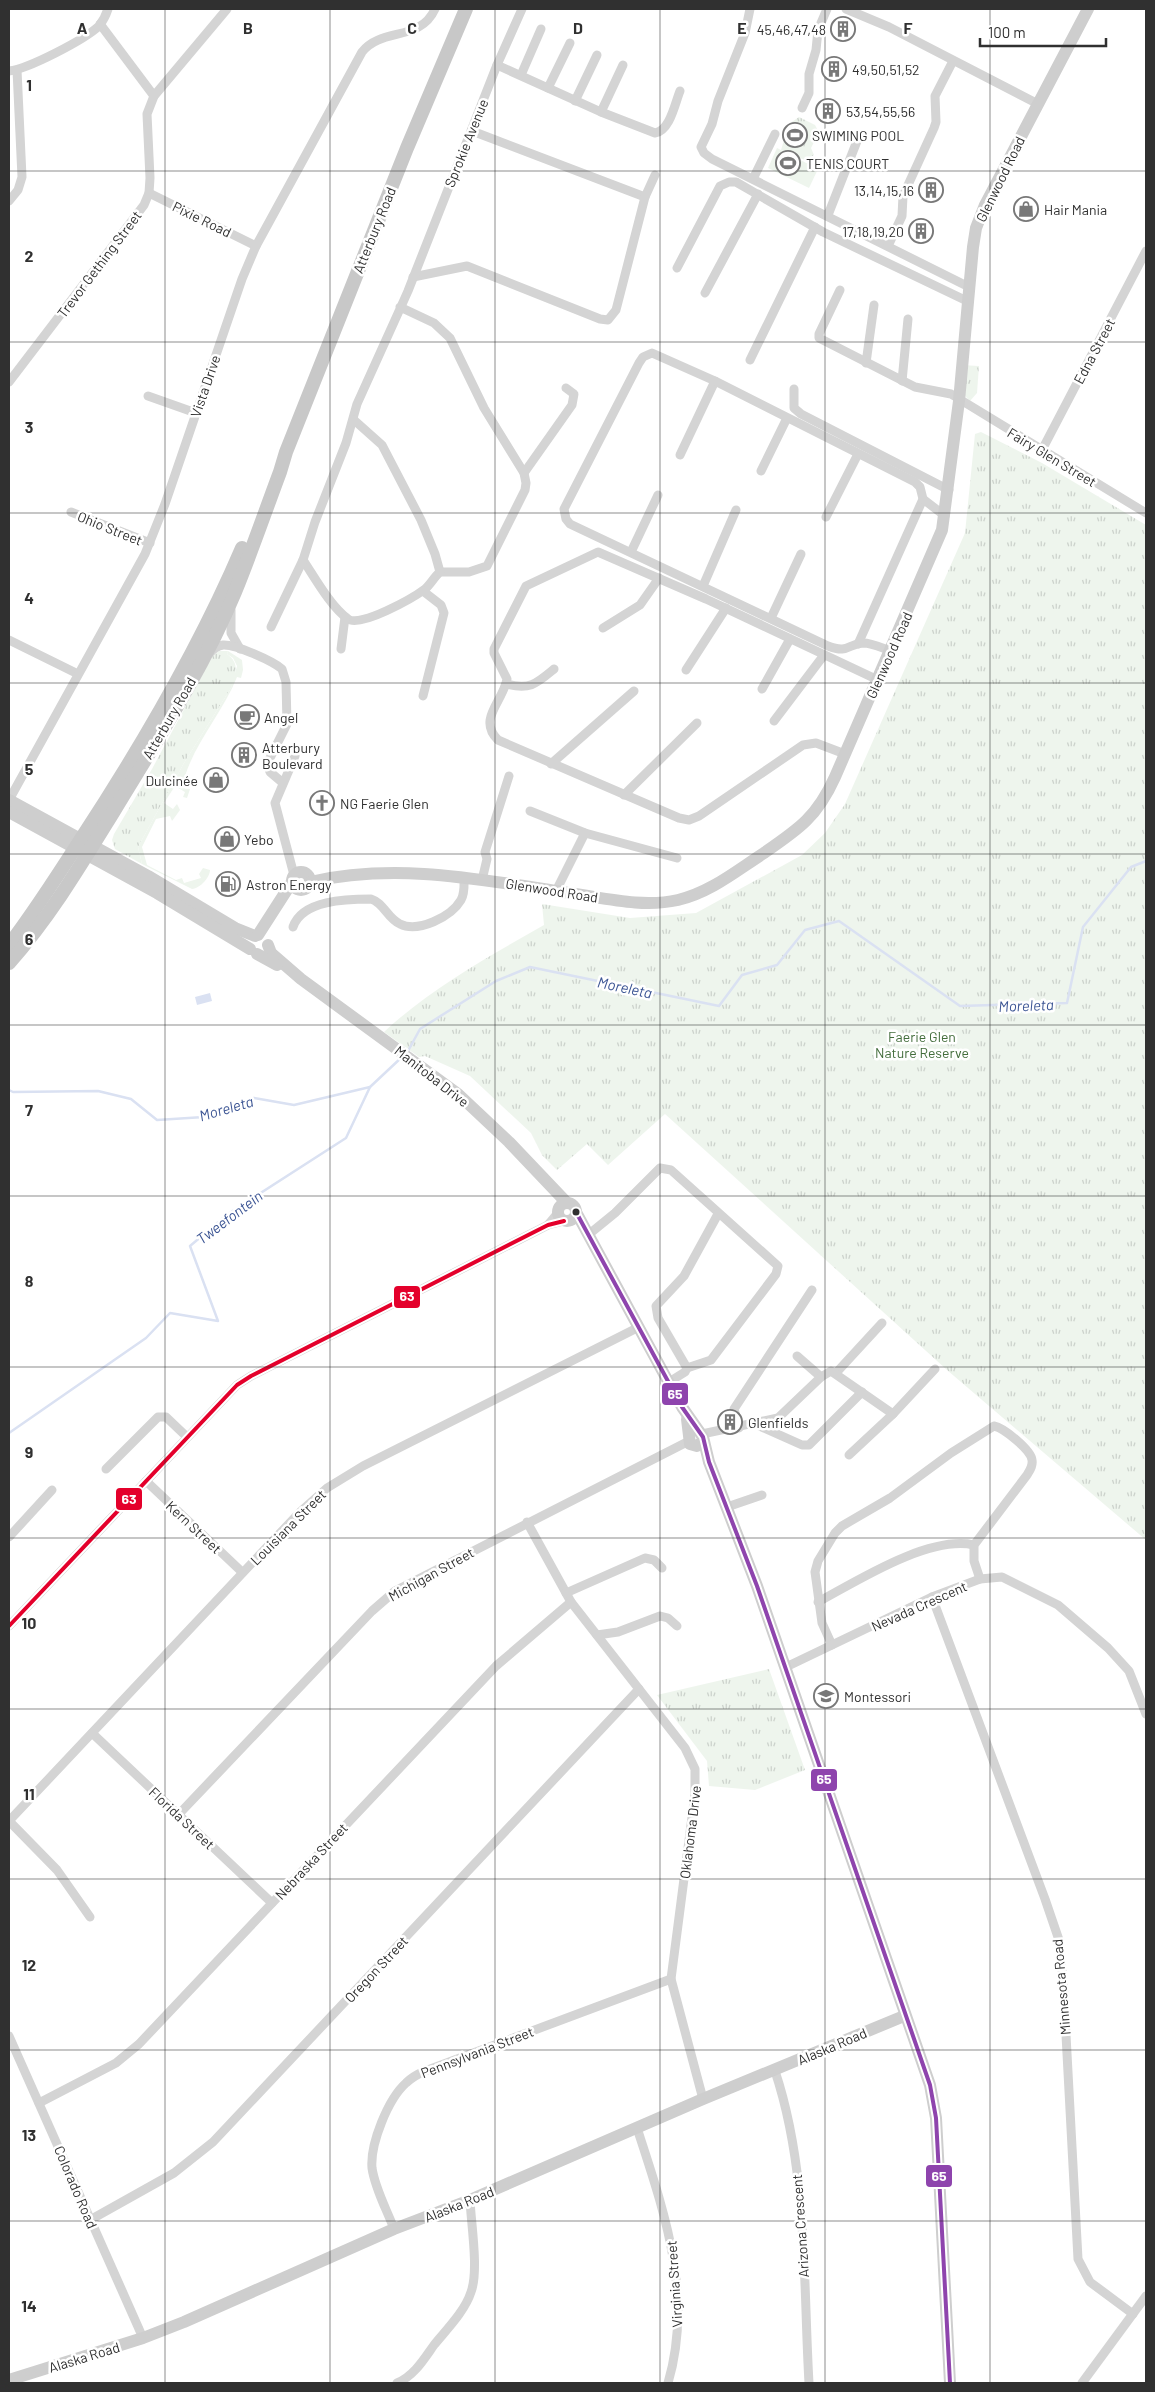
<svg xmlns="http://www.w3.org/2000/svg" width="1155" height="2392" viewBox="0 0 1155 2392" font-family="Barlow,sans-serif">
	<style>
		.grass { fill: url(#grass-tufts) }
		.garden { fill: #eef5ed }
		.water { fill: #dae1f2 }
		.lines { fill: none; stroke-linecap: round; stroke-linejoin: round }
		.stream { stroke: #dae1f2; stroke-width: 2.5 }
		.street { stroke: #d4d4d4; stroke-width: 9 }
		.secondary { stroke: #cecece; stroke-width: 12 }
		.primary { stroke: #c8c8c8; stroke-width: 14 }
		.bus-1-casing { stroke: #fff; stroke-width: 8 }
		.bus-2-casing { stroke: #fff; stroke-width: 8 }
		.bus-1 { stroke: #8e44ad; stroke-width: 4 }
		.bus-2 { stroke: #e4002b; stroke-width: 4 }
		.grid { fill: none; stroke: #303030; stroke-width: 1; stroke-opacity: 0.55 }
		.bus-dot { fill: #303030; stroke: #fff; stroke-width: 2 }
		.labels { text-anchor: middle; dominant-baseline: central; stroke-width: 5; stroke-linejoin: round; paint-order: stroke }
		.poi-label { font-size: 14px; fill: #303030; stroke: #fff; text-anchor: start }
		.street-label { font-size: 14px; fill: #303030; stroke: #fff }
		.park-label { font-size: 14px; fill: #436d3c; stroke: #fff }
		.water-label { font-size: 15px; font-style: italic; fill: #3c5594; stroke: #fff }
		.grid-label { font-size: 16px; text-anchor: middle; font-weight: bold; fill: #303030; stroke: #fff; stroke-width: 5; stroke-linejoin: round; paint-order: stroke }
		.line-badge { stroke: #fff; stroke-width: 2 }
		.badge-label { font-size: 14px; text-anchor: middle; font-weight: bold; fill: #fff }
	</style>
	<defs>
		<pattern id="grass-tufts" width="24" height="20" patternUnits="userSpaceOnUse" patternTransform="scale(1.25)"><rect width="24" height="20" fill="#eef5ed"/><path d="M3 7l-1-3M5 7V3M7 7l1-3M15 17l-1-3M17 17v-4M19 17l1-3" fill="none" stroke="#ccd2cc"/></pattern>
	</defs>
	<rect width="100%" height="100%" fill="#fff"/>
	<g class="grass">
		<path d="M 799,117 L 815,125 L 822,138 L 820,142 L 814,142 L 811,148 L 814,155 L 805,160 L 781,150 L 789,124 Z"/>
		<path d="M 961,365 L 979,366 L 977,393 L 970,401 L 964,395 Z"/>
		<path d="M 981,432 L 1042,463 L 1146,525 L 1146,1540 L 947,1370 L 665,1114 L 608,1165 L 587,1144 L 557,1170 L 542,1155 L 531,1133 L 470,1076 L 425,1056 L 419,1057 L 384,1032 C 431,988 488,957 544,925 L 542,904 L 630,918 L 696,913 L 802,855 L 825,833 L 845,804 L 965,533 L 975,434 Z"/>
		<path d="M 219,651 L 228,651 L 227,654 C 240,663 236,674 231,688 L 184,763 L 138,847 L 142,864 L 115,849 L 112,840 L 114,834 L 152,769 L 212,657 Z"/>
		<path d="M 769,1669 L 805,1770 L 755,1790 L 709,1786 L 707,1761 L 657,1695 Z"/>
	</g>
	<g class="garden">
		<path d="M 777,148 L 818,169 L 809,188 L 768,168 Z"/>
		<path d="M 228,651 L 242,660 L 243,670 L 241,678 L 237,677 C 222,715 190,747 182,788 L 190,789 L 187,798 L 183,797 L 185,792 L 175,786 L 164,803 L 173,809 L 177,804 L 180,810 L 172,821 L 170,816 L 156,819 L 142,847 L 147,865 L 176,880 L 182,878 L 184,883 L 201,878 L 199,874 L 203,868 L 210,870 C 210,877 201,888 192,889 L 142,864 L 138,847 L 184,763 L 231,688 L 237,666 L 233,658 L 227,654 Z"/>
	</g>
	<g class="water">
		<circle cx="795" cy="136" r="5.5"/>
		<path d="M 210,993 L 212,1001 L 197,1005 L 195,997 Z"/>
	</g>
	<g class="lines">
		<g class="stream">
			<path d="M 408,1051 L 420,1029 L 496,981 L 530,967 L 719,1006 L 742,975 L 777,965 L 805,930 L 839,921 L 960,1006 L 1067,1003 L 1083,927 L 1131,867 L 1146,861"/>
			<path d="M 9,1090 L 13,1092 L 98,1091 L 131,1099 L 157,1120 L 204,1117 L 254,1098 L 294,1105 L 370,1087 L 402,1057"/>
			<path d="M 9,1433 L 146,1338 L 170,1313 L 218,1321 L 190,1246 L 228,1214 L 346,1138 L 370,1087"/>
		</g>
		<g class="street">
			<path d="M 750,9 L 745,33 L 718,101 L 712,124 L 701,147 L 704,153 L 712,159 L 969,287"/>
			<path d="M 846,9 L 889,27 L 1038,104"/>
			<path d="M 100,24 L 154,96"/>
			<path d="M 497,65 L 601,112 L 655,133 C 670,131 675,103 680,91"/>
			<path d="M 9,71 C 28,69 84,40 99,26 C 103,21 106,15 108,9"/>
			<path d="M 521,75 L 541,29"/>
			<path d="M 548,88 L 570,43"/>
			<path d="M 575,101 L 597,55"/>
			<path d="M 802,108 L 809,93 L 809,74 L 816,50 L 818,30 L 827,9"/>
			<path d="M 601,112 L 623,65"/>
			<path d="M 472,131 L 645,197"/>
			<path d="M 753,179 L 775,134"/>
			<path d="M 149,193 L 256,246"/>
			<path d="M 9,201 L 18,190 L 22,177 L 17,70"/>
			<path d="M 828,215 L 859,136"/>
			<path d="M 888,246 L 902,216 L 903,196 L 934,128 L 936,122 L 935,96 L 953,61"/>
			<path d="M 677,268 L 720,186 L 729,182 L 736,182 L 823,232 L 967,301"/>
			<path d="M 413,277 L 467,266 L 600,319 L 608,320 L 616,310 L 645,197 L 655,175"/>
			<path d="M 840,290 L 819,334 L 819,338 L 915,387 L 951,394 L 1146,513"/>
			<path d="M 705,293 L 758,194"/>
			<path d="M 400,307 L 434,323 L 450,338 L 484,408 L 524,473 L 526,483 L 525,490 L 487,566 L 469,572 L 440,572 C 434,577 431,584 425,589 C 413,598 360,628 348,619 C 331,607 315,578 303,560 L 315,522 L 346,443 L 357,404 L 404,300 L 408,291 L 497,65 L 522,9"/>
			<path d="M 750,360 L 815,227"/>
			<path d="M 866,363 L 874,305"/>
			<path d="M 902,381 L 908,319"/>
			<path d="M 9,382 L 144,205 L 149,193 L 150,178 L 147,114 L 154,96 L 227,9"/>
			<path d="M 794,389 L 794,408 L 801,414 L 949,490"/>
			<path d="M 148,396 L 196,413"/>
			<path d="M 354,420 L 382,445 L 421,520 L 435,554 L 440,572"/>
			<path d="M 1042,450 L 1146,251"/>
			<path d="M 680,455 L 715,381"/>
			<path d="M 761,471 L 787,418"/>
			<path d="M 524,473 L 572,405 L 574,394 L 566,388"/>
			<path d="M 71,512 L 150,543"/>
			<path d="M 826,517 L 858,454"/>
			<path d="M 631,552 L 658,495"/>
			<path d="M 703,586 L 736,510"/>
			<path d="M 423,591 L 441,605 L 444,613 L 423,696"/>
			<path d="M 231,610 L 231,633 L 240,649"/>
			<path d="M 771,618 L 801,554"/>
			<path d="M 271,627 L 303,560"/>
			<path d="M 603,628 L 640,605 L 659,578"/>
			<path d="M 9,640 L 78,674"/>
			<path d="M 858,644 L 923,499"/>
			<path d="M 341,649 L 345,617"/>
			<path d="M 891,651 C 882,648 872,643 863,643 C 847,644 849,654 828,646 L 570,524 L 566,519 L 564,509 L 639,363 L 643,357 L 652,353 L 715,381 L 915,482 L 920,487 L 923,499 L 945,516"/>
			<path d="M 210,653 C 214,648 217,646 223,645 C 235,644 273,661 282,669 L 286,682 L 287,724 L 267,764 L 270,772 L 283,783"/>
			<path d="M 686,670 L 726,608"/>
			<path d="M 506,684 C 530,690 536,684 554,669"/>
			<path d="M 762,689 L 790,639"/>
			<path d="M 774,721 L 824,655"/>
			<path d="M 845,754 L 816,743 L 803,745 L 699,816 L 689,820 L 679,818 L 498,740 C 477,719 503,702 507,679 L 494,653 L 494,649 L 526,586 L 598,552 L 706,599 L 878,680"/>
			<path d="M 551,764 L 634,691"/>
			<path d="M 624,795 L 697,723"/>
			<path d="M 9,800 L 145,554 L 165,504 L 242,279 L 256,246 L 362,52 C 382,27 420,42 435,9"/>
			<path d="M 530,811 L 585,833 L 677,858"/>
			<path d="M 294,875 L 275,803 L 295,756"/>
			<path d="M 482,880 L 487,859 L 485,852 L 509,776"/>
			<path d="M 556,891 L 585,833"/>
			<path d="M 293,927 C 302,900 347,899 371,899 C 384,903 387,918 400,924 C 418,933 451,917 461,900 C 465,893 464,885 464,877"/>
			<path d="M 548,1225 L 558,1213"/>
			<path d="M 588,1235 L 615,1213 L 660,1168 L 671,1170 L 778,1266 L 776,1274 L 711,1360 L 687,1368"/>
			<path d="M 797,1356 L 821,1377"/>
			<path d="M 836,1373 L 882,1323"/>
			<path d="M 669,1382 L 685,1372 L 687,1368 L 658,1318 L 656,1306 L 684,1276 L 718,1214"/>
			<path d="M 755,1424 L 802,1445 L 809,1445 L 862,1392"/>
			<path d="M 739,1428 L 734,1409 L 812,1290"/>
			<path d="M 702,1434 L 778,1418 L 821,1377 L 831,1371 L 893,1414 L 935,1369"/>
			<path d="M 849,1455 L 893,1414"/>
			<path d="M 106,1469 L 158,1417 L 166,1417 L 187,1437"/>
			<path d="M 146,1481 L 242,1572"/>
			<path d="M 727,1507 L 762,1495"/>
			<path d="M 527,1522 L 571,1602 L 685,1748 L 695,1769 L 695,1794 L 671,1979 L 703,2099"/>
			<path d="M 9,1537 L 52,1490"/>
			<path d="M 566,1593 L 645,1558 L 654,1560 L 662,1568"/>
			<path d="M 932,1597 L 1045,1899 L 1059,1940 L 1063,1979 L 1078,2259 L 1090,2282 L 1133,2314"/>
			<path d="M 818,1602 C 857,1581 929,1535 974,1545"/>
			<path d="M 9,1626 L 237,1385 L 251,1376 L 548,1225 L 564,1221"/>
			<path d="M 597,1635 L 618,1632 L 660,1616 L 668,1618 L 677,1626"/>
			<path d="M 832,1645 L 822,1623 L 815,1572 L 818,1561 L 835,1533 L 842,1526 L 890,1498 L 951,1453 L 994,1426 C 1004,1428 1031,1450 1032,1460 C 1033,1466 1030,1470 1027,1475 L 974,1545 L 974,1561 L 980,1579"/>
			<path d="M 786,1667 L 932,1597 L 980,1579 L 1002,1577 L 1058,1605 L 1108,1648 L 1129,1671 L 1146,1714"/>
			<path d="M 92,1733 L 272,1903"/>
			<path d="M 179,1814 L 372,1611 L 395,1591 L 689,1441"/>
			<path d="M 90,1917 L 57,1870 L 9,1821 L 300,1512 L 327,1488 L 363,1466 L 639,1327"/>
			<path d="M 9,2036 L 143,2338"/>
			<path d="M 775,2071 C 808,2170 803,2280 809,2383"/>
			<path d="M 39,2103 L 116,2063 L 139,2044 L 496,1666 L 571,1602"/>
			<path d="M 637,2128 C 664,2211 694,2295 668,2383"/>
			<path d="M 90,2220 L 174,2173 L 213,2142 L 639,1689"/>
			<path d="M 394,2229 C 387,2210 375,2189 372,2168 C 370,2144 388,2099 406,2083 C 411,2078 418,2074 425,2071 L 671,1979"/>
			<path d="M 397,2383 C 414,2376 424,2359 434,2345 C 447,2329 465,2311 471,2292 C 479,2271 471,2223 470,2200"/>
			<path d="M 1082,2383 L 1146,2296"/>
		</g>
		<g class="secondary">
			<path d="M 9,800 L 148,876 L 235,928 L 255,936"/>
			<path d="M 9,812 L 157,893 L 250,949"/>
			<circle cx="301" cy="881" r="9"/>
			<path d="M 310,882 C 398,862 482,880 569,893 C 605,898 642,908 678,900 C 711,892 736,871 764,853 C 799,829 817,817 835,777 L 942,530 L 959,401 L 973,247 L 976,228 L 985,205 L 1088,9"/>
			<path d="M 258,935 L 292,882"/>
			<path d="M 268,945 L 271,953 L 301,979 L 458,1094 L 509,1142 L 567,1203"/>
			<path d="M 257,954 L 277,965"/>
			<circle cx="567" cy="1212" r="9"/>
			<path d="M 576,1212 L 682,1407 L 703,1437 L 709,1462 L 757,1586 L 930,2085 L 936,2118 L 950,2383"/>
			<path d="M 687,1419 L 690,1444 L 697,1446 L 703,1441"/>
			<path d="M 9,2380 L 143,2338 L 184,2322 L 394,2229 L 470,2200 L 703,2099 L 904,2016"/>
		</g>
		<g class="primary">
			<path d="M 9,945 C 35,911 58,875 81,839 C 142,746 198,651 242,548"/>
			<path d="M 9,963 C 50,917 82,863 114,811 C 157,740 203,669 235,592 C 251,553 265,512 280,472 L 286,452 L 407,148 L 466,9"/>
		</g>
		<defs>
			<path id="bus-1" d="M 576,1212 L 682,1407 L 703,1437 L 709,1462 L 757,1586 L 930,2085 L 936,2118 L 950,2383"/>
			<path id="bus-2" d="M 9,1626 L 237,1385 L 251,1376 L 548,1225 L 564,1221"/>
		</defs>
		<use href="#bus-1" class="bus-1-casing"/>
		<use href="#bus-2" class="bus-2-casing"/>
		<use href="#bus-1" class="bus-1"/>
		<use href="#bus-2" class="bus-2"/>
	</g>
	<path class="grid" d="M 165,9 L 165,2383M 330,9 L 330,2383M 495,9 L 495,2383M 660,9 L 660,2383M 825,9 L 825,2383M 990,9 L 990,2383M 9,171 L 1146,171M 9,342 L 1146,342M 9,513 L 1146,513M 9,683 L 1146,683M 9,854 L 1146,854M 9,1025 L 1146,1025M 9,1196 L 1146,1196M 9,1367 L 1146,1367M 9,1538 L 1146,1538M 9,1709 L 1146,1709M 9,1879 L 1146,1879M 9,2050 L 1146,2050M 9,2221 L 1146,2221"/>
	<defs>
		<symbol id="building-ring" viewBox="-11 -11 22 22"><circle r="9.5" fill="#fff" stroke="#787878" stroke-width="1.5"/><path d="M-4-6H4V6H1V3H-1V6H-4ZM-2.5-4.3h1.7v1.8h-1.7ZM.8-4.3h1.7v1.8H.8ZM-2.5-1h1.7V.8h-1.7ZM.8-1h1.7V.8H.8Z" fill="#787878"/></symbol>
		<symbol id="stadium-ring" viewBox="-11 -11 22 22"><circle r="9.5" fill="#fff" stroke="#787878" stroke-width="1.5"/><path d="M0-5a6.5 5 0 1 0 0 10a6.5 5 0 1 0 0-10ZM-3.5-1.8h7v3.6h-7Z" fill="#787878"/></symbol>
		<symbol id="shop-ring" viewBox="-11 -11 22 22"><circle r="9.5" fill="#fff" stroke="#787878" stroke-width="1.5"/><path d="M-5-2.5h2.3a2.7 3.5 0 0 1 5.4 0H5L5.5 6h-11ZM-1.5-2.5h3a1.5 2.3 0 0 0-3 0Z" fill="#787878"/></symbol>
		<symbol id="cafe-ring" viewBox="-11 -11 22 22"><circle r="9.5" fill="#fff" stroke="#787878" stroke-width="1.5"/><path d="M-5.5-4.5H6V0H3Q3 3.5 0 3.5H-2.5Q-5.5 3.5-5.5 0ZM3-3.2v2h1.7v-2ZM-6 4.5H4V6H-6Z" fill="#787878"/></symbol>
		<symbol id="church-ring" viewBox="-11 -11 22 22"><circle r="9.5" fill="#fff" stroke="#787878" stroke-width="1.5"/><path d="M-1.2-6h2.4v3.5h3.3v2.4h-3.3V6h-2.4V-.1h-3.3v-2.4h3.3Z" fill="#787878"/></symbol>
		<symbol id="fuel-ring" viewBox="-11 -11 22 22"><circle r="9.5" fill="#fff" stroke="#787878" stroke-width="1.5"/><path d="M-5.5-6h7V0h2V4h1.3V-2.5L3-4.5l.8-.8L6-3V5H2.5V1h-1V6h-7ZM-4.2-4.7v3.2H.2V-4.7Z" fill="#787878"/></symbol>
		<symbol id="school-ring" viewBox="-11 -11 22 22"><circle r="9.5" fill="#fff" stroke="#787878" stroke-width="1.5"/><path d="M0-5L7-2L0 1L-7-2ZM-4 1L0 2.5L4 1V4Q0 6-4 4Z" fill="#787878"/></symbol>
	</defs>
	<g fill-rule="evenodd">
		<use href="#building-ring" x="829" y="15" width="28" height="28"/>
		<use href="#building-ring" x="820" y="55" width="28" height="28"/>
		<use href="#building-ring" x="814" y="97" width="28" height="28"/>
		<use href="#stadium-ring" x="781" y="121" width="28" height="28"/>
		<use href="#stadium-ring" x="774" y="149" width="28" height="28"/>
		<use href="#building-ring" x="917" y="176" width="28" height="28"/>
		<use href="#shop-ring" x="1012" y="195" width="28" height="28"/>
		<use href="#building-ring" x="907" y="217" width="28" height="28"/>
		<use href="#cafe-ring" x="233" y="703" width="28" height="28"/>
		<use href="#building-ring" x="230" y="741" width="28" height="28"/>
		<use href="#shop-ring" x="202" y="766" width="28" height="28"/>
		<use href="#church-ring" x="308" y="789" width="28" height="28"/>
		<use href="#shop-ring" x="213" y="825" width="28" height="28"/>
		<use href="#fuel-ring" x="214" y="870" width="28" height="28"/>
		<use href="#building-ring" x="716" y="1408" width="28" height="28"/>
		<use href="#school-ring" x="812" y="1682" width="28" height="28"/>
	</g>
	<circle class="bus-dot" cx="576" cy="1212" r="4.5"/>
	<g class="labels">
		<g class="poi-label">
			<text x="826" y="29" text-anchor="end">45,46,47,48</text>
			<text x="852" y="69">49,50,51,52</text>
			<text x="846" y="111">53,54,55,56</text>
			<text x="812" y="135">SWIMING POOL</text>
			<text x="806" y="163">TENIS COURT</text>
			<text x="914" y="190" text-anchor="end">13,14,15,16</text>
			<text x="1044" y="209">Hair Mania</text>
			<text x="904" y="231" text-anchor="end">17,18,19,20</text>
			<text x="264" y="717">Angel</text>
			<text x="262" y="747">Atterbury<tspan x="262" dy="16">Boulevard</tspan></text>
			<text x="198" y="780" text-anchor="end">Dulcinée</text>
			<text x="340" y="803">NG Faerie Glen</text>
			<text x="244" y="839">Yebo</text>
			<text x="246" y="884">Astron Energy</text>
			<text x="748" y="1422">Glenfields</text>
			<text x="844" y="1696">Montessori</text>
		</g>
		<g class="street-label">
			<text transform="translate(466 143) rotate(-68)">Sprokie Avenue</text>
			<text transform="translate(1000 179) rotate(-64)">Glenwood Road</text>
			<text transform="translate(202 219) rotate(26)">Pixie Road</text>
			<text transform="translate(374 230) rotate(-68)">Atterbury Road</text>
			<text transform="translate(99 264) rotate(-53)">Trevor Gething Street</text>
			<text transform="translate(1094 351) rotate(-62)">Edna Street</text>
			<text transform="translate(205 386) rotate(-71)">Vista Drive</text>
			<text transform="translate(1052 457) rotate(31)">Fairy Glen Street</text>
			<text transform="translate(110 528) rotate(22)">Ohio Street</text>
			<text transform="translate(889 655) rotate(-66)">Glenwood Road</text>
			<text transform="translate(169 718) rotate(-60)">Atterbury Road</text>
			<text transform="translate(552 890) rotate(9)">Glenwood Road</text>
			<text transform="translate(432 1076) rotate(38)">Manitoba Drive</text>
			<text transform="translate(194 1527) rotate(43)">Kern Street</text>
			<text transform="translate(288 1527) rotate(-45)">Louisiana Street</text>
			<text transform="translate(431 1574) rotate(-29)">Michigan Street</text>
			<text transform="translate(919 1606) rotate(-24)">Nevada Crescent</text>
			<text transform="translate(182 1818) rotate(43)">Florida Street</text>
			<text transform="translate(690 1832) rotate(-83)">Oklahoma Drive</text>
			<text transform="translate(311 1861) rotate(-47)">Nebraska Street</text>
			<text transform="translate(376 1969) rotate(-47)">Oregon Street</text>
			<text transform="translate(1061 1987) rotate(-95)">Minnesota Road</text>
			<text transform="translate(832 2046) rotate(-23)">Alaska Road</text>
			<text transform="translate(477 2052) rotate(-21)">Pennsylvania Street</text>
			<text transform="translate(76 2187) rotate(67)">Colorado Road</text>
			<text transform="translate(459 2204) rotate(-22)">Alaska Road</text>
			<text transform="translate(800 2226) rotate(-94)">Arizona Crescent</text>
			<text transform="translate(674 2284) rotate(-94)">Virginia Street</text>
			<text transform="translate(84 2357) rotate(-17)">Alaska Road</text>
		</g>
		<g class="park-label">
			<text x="922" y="1036">Faerie Glen<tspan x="922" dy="16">Nature Reserve</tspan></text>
		</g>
		<g class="water-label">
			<text transform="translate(625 987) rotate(12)">Moreleta</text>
			<text transform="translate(1026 1005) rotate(-2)">Moreleta</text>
			<text transform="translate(226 1108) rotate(-16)">Moreleta</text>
			<text transform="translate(229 1217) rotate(-37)">Tweefontein</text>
		</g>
	</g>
	<g class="grid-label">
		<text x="82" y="34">A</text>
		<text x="248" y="34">B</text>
		<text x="412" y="34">C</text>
		<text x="578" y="34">D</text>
		<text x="742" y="34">E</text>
		<text x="908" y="34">F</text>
		<text x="29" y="91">1</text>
		<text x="29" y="262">2</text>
		<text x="29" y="433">3</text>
		<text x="29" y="604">4</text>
		<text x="29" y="775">5</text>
		<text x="29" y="945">6</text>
		<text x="29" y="1116">7</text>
		<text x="29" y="1287">8</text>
		<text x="29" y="1458">9</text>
		<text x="29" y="1629">10</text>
		<text x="29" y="1800">11</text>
		<text x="29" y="1971">12</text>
		<text x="29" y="2141">13</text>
		<text x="29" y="2312">14</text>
	</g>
	<g class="line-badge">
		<rect x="393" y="1285" width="28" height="24" rx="5" fill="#e4002b"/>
		<rect x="661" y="1382" width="28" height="24" rx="5" fill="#8e44ad"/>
		<rect x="115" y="1487" width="28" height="24" rx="5" fill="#e4002b"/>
		<rect x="810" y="1768" width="28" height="24" rx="5" fill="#8e44ad"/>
		<rect x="925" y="2164" width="28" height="24" rx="5" fill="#8e44ad"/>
	</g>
	<g class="badge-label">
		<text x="407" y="1301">63</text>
		<text x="675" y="1399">65</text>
		<text x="129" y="1504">63</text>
		<text x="824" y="1784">65</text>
		<text x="939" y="2181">65</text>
	</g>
	<rect width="1155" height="2392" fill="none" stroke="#303030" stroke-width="20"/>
	<path d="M980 38v8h126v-8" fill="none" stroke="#303030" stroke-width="2.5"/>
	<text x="988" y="38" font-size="15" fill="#303030" stroke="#ffffff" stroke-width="4" paint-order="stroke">100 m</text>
</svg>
